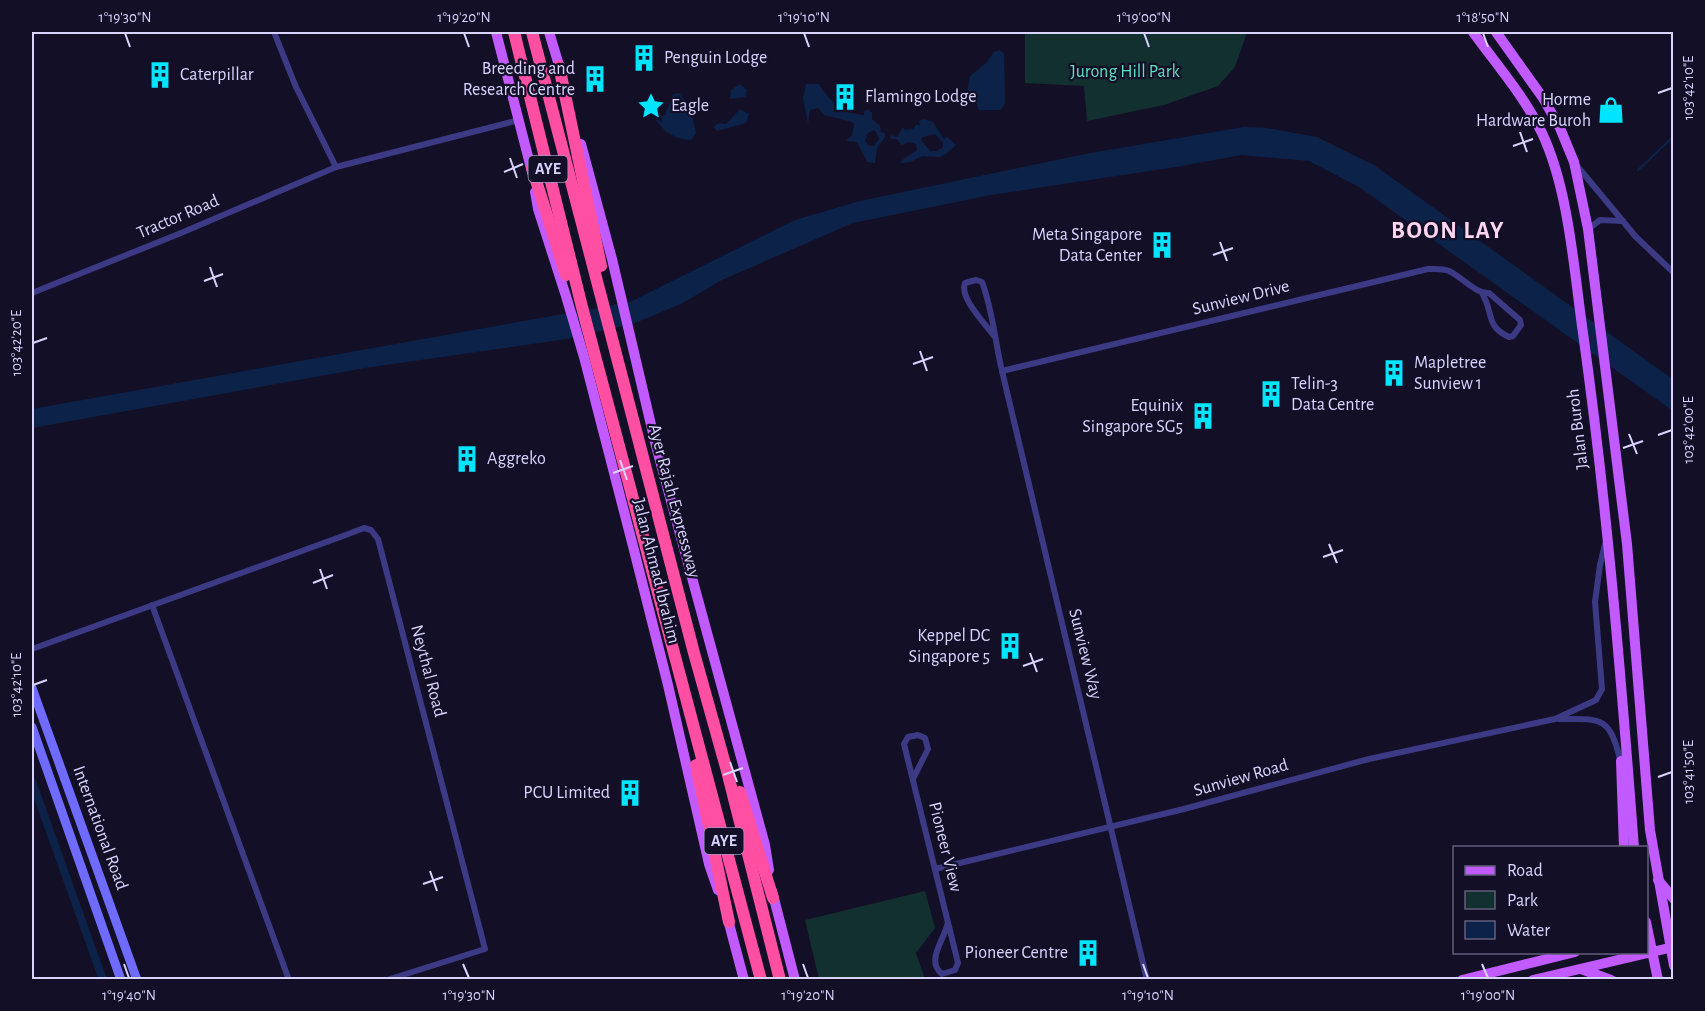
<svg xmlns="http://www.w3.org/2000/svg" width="1705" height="1011" viewBox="0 0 1705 1011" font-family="'Alegreya Sans',sans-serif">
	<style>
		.green { fill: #12302f }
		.water { fill: #0c2248; fill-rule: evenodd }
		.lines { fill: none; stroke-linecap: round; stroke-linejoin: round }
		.stream { stroke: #0c2248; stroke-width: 2 }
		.canal { stroke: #0c2248; stroke-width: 8 }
		.minor { stroke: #3d3a85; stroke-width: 6 }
		.secondary { stroke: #6f6bff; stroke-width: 9 }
		.primary { stroke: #c25bff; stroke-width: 10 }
		.motorway { stroke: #ff4fa3; stroke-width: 12 }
		.ticks { fill: none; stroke: #d9d4ff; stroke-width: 2 }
		.labels { text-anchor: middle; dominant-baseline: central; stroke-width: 4.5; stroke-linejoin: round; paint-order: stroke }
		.shield { fill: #130f26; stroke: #9e99be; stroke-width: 1.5 }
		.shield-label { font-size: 16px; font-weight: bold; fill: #d9d4ff }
		.poi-label { font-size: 18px; fill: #d9d4ff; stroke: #130f26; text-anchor: start }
		.park-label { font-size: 18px; fill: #5fe0c0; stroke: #130f26 }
		.street-label { font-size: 18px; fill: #d9d4ff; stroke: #130f26 }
		.district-label { font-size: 24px; font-weight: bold; letter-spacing: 1.5px; fill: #ffd6f0; stroke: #130f26 }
		.neatline { fill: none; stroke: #d9d4ff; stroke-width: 2 }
		.ticks-label { font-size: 15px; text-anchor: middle; fill: #d9d4ff }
	</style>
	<rect width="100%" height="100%" fill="#130f26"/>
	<g class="green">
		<path d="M 1025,32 L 1247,32 L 1235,67 L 1218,86 L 1164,105 L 1087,121 L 1084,86 L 1025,83 Z"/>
		<path d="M 925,891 L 935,928 L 916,953 L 925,979 L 819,979 L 805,920 Z"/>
	</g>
	<g class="water">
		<path d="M 999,50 L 1004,53 L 1005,103 L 1001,110 L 979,110 L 975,99 L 967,93 L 970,76 L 986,63 L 994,52 Z"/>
		<path d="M 740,84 L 747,90 L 745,97 L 730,99 L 731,90 Z"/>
		<path d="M 806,84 L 819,84 C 829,101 843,114 864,115 L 864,111 L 868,109 L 872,113 L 872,119 L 880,126 L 881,132 L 885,133 L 885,137 L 877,148 L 875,163 L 867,162 L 857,142 L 846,141 L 852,135 L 854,124 L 852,122 L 824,115 L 818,108 L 810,110 L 808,124 L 803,98 ZM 873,130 L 876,132 L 879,139 L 874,146 L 868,145 L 865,141 L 867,134 Z"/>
		<path d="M 679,93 L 691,109 L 696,133 L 691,140 C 675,139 665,133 656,120 L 665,115 L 673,94 Z"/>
		<path d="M 740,109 L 749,114 L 746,123 L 717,131 L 713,127 L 719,123 L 726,124 Z"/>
		<path d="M 924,119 L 933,122 L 944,139 L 947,137 L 956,145 L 946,154 L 939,157 L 922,156 L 911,162 L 900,163 C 905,156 911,155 917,150 L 916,144 L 910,142 L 901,145 L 897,139 L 890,139 L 891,135 L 897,137 L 903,127 L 905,130 L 913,129 L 916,125 L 920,125 L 919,121 ZM 935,134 L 943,143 L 943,147 L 937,151 L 930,151 L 921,140 L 923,137 Z"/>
		<path d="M 1244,127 L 1267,128 L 1317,137 L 1374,165 L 1674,380 L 1673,411 L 1359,187 L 1309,161 L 1241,155 L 1182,166 L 991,195 L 853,223 L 722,280 L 681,304 L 635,323 L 567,339 L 365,368 L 32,428 L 32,409 L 630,302 L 795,220 L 860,201 L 1090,153 Z"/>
	</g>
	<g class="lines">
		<path class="stream" d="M 1638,170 L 1674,136"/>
		<path class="canal" d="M 32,781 L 103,980"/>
		<g class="minor">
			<path d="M 274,32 L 296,87 L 336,167"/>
			<path d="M 1578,167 L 1636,237 L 1674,273"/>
			<path d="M 1588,229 L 1600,220 L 1623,221"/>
			<path d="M 32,293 L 181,233 L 336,167 L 519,120"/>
			<path d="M 994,336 C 985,323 959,298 965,283 L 976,280 L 982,282 C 993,311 995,342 1002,371 L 1147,980"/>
			<path d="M 1002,371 L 1428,269 C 1435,269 1442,268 1449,271 C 1462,277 1474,293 1489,293 L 1520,320 L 1521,325 L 1513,336 L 1509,337 C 1485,326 1494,313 1482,293"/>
			<path d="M 152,605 L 289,980"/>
			<path d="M 32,649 L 343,536 L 364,528 L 371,530 L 378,539 L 485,949 L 387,980"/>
			<path d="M 1559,719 C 1600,719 1609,715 1620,759"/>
			<path d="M 913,779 L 928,749 L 925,738 L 918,735 L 908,737 L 904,744 L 958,963 L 955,970 L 942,974 C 925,961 945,939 948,922"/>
			<path d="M 935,869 L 1184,809 L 1369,759 L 1555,719 L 1596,700 L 1602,689 L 1595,602 L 1600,565 L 1605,544"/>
		</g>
		<g class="secondary">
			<path d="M 32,688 L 137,980"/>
			<path d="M 32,727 L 121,980"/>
		</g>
		<g class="primary">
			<path d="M 496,32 L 533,176"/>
			<path d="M 549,32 L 561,72"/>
			<path d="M 1473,32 C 1496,64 1525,97 1542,133 C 1569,190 1574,271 1583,333 C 1607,504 1621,676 1634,848"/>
			<path d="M 1496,32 L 1543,98 L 1560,128 L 1574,162 L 1588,229 L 1627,544 L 1650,830 L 1674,966"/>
			<path d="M 581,144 L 612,259 L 656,446 L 765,845 L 769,870"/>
			<path d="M 535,192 L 538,209 L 566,296 L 584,357 L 634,550 L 668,685 L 709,864 L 718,890"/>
			<path d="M 1621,761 L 1624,848"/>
			<path d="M 1658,880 L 1674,899"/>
			<path d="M 772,891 L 795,980"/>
			<path d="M 727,916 L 744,980"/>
			<path d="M 1646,922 L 1658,980"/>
			<path d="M 1581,969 L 1611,980"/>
			<path d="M 1462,980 L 1575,952"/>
			<path d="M 1533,980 L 1669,948"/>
		</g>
		<g class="motorway">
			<path d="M 514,32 L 582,307 L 761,980"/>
			<path d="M 532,32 L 694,653 L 727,771 L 780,980"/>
			<path d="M 559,66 L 601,266"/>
			<path d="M 532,168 L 566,275"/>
			<path d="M 696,765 L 729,922"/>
			<path d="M 740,792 L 773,898"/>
		</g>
	</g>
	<path class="ticks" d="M 125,33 L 130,47M 464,33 L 469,47M 804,33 L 809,47M 1144,33 L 1149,47M 1483,33 L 1488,47M 1658,93 L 1672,88M 1520,132 L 1527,152M 1513,146 L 1533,139M 510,158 L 517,178M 504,172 L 523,164M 1220,242 L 1227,261M 1213,255 L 1233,248M 210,267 L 217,287M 204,281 L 223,274M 33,343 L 47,338M 920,351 L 927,371M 913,364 L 933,357M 1629,434 L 1637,454M 1658,435 L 1672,430M 1623,448 L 1643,441M 620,460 L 627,480M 613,473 L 633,466M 1329,544 L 1337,563M 1323,557 L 1343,550M 320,569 L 327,589M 313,583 L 333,575M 1030,653 L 1037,672M 1023,666 L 1043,659M 33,685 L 47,680M 730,762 L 737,782M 723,775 L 743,768M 1658,777 L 1672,772M 430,871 L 437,891M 423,884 L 443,877M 124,964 L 129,978M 463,964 L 469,978M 803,964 L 808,978M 1143,964 L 1148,978M 1482,964 L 1488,978"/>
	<defs>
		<symbol id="building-bare" viewBox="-9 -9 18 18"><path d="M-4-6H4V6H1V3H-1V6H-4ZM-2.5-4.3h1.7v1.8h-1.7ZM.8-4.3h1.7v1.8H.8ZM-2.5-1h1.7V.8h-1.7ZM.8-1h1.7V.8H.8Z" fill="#00e5ff" stroke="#130f26" stroke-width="2.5" paint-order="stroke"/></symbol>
		<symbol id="sight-bare" viewBox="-9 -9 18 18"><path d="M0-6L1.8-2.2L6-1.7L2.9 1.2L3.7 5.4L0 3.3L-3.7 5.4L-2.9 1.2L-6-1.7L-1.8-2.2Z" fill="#00e5ff" stroke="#130f26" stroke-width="2.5" paint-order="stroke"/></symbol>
		<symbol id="shop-bare" viewBox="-9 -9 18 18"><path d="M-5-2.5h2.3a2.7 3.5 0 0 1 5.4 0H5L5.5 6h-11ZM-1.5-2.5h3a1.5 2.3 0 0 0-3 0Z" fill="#00e5ff" stroke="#130f26" stroke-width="2.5" paint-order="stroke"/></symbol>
	</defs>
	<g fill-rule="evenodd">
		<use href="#building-bare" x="625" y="39" width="38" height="38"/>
		<use href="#building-bare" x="141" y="56" width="38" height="38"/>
		<use href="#building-bare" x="576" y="60" width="38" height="38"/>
		<use href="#building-bare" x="826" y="78" width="38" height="38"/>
		<use href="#sight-bare" x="632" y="87" width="38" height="38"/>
		<use href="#shop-bare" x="1592" y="91" width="38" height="38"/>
		<use href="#building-bare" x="1143" y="226" width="38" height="38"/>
		<use href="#building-bare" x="1375" y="354" width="38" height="38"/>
		<use href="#building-bare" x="1252" y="375" width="38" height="38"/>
		<use href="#building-bare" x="1184" y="397" width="38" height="38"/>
		<use href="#building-bare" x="448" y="440" width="38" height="38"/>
		<use href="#building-bare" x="991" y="627" width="38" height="38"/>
		<use href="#building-bare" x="611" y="774" width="38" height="38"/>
		<use href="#building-bare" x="1069" y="934" width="38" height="38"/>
	</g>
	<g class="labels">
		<g class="shield">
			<rect x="528.5" y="156" width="39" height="26" rx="4.5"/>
			<rect x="704.5" y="828" width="39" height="26" rx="4.5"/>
		</g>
		<g class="shield-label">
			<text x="548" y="169">AYE</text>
			<text x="724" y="841">AYE</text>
		</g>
		<g class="poi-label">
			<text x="664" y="58">Penguin Lodge</text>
			<text x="575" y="69" text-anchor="end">Breeding and<tspan x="575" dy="21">Research Centre</tspan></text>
			<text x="180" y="75">Caterpillar</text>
			<text x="865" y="97">Flamingo Lodge</text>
			<text x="1591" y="100" text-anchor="end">Horme<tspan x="1591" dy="21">Hardware Buroh</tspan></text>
			<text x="671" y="106">Eagle</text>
			<text x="1142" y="235" text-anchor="end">Meta Singapore<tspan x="1142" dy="21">Data Center</tspan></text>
			<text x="1414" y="363">Mapletree<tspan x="1414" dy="21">Sunview 1</tspan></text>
			<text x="1291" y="384">Telin-3<tspan x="1291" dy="21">Data Centre</tspan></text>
			<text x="1183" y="406" text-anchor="end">Equinix<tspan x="1183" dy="21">Singapore SG5</tspan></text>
			<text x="487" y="459">Aggreko</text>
			<text x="990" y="636" text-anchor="end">Keppel DC<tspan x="990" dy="21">Singapore 5</tspan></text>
			<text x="610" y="793" text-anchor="end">PCU Limited</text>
			<text x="1068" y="953" text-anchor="end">Pioneer Centre</text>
		</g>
		<g class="park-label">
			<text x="1125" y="72">Jurong Hill Park</text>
		</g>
		<g class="street-label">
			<text transform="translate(178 217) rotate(-23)">Tractor Road</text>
			<text transform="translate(1241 298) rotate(-14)">Sunview Drive</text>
			<text transform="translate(1578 429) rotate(-97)">Jalan Buroh</text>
			<text transform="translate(674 501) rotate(75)">Ayer Rajah Expressway</text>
			<text transform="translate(656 571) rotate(76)">Jalan Ahmad Ibrahim</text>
			<text transform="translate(1085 654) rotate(76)">Sunview Way</text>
			<text transform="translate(428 671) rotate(75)">Neythal Road</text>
			<text transform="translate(1241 778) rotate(-16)">Sunview Road</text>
			<text transform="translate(100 828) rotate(70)">International Road</text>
			<text transform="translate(945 847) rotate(76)">Pioneer View</text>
		</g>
		<g class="district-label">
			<text x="1448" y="231">BOON LAY</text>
		</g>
	</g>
	<rect width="1705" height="1011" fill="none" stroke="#130f26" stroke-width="66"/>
	<rect x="1453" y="846" width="195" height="108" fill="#130f26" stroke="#625e7d" stroke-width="1.5"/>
	<rect x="1465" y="866" width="30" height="9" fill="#c25bff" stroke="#625e7d" stroke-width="1.5"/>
	<text x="1507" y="876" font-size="18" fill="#d9d4ff">Road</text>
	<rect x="1465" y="891" width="30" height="18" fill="#12302f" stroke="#625e7d" stroke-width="1.5"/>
	<text x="1507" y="906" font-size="18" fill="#d9d4ff">Park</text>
	<rect x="1465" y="921" width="30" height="18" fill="#0c2248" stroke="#625e7d" stroke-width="1.5"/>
	<text x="1507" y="936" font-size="18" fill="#d9d4ff">Water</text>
	<rect x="33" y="33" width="1639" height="945" class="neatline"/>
	<g class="ticks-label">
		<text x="125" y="22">1°19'30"N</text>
		<text x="464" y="22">1°19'20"N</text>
		<text x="804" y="22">1°19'10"N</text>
		<text x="1144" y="22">1°19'00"N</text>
		<text x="1483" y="22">1°18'50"N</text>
		<text transform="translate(1688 88) rotate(-90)" y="5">103°42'10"E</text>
		<text transform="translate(16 343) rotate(-90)" y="5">103°42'20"E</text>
		<text transform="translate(1688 430) rotate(-90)" y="5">103°42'00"E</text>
		<text transform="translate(16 685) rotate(-90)" y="5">103°42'10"E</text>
		<text transform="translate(1688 772) rotate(-90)" y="5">103°41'50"E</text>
		<text x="129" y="1000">1°19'40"N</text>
		<text x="469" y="1000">1°19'30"N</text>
		<text x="808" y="1000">1°19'20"N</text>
		<text x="1148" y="1000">1°19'10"N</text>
		<text x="1488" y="1000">1°19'00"N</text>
	</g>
</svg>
